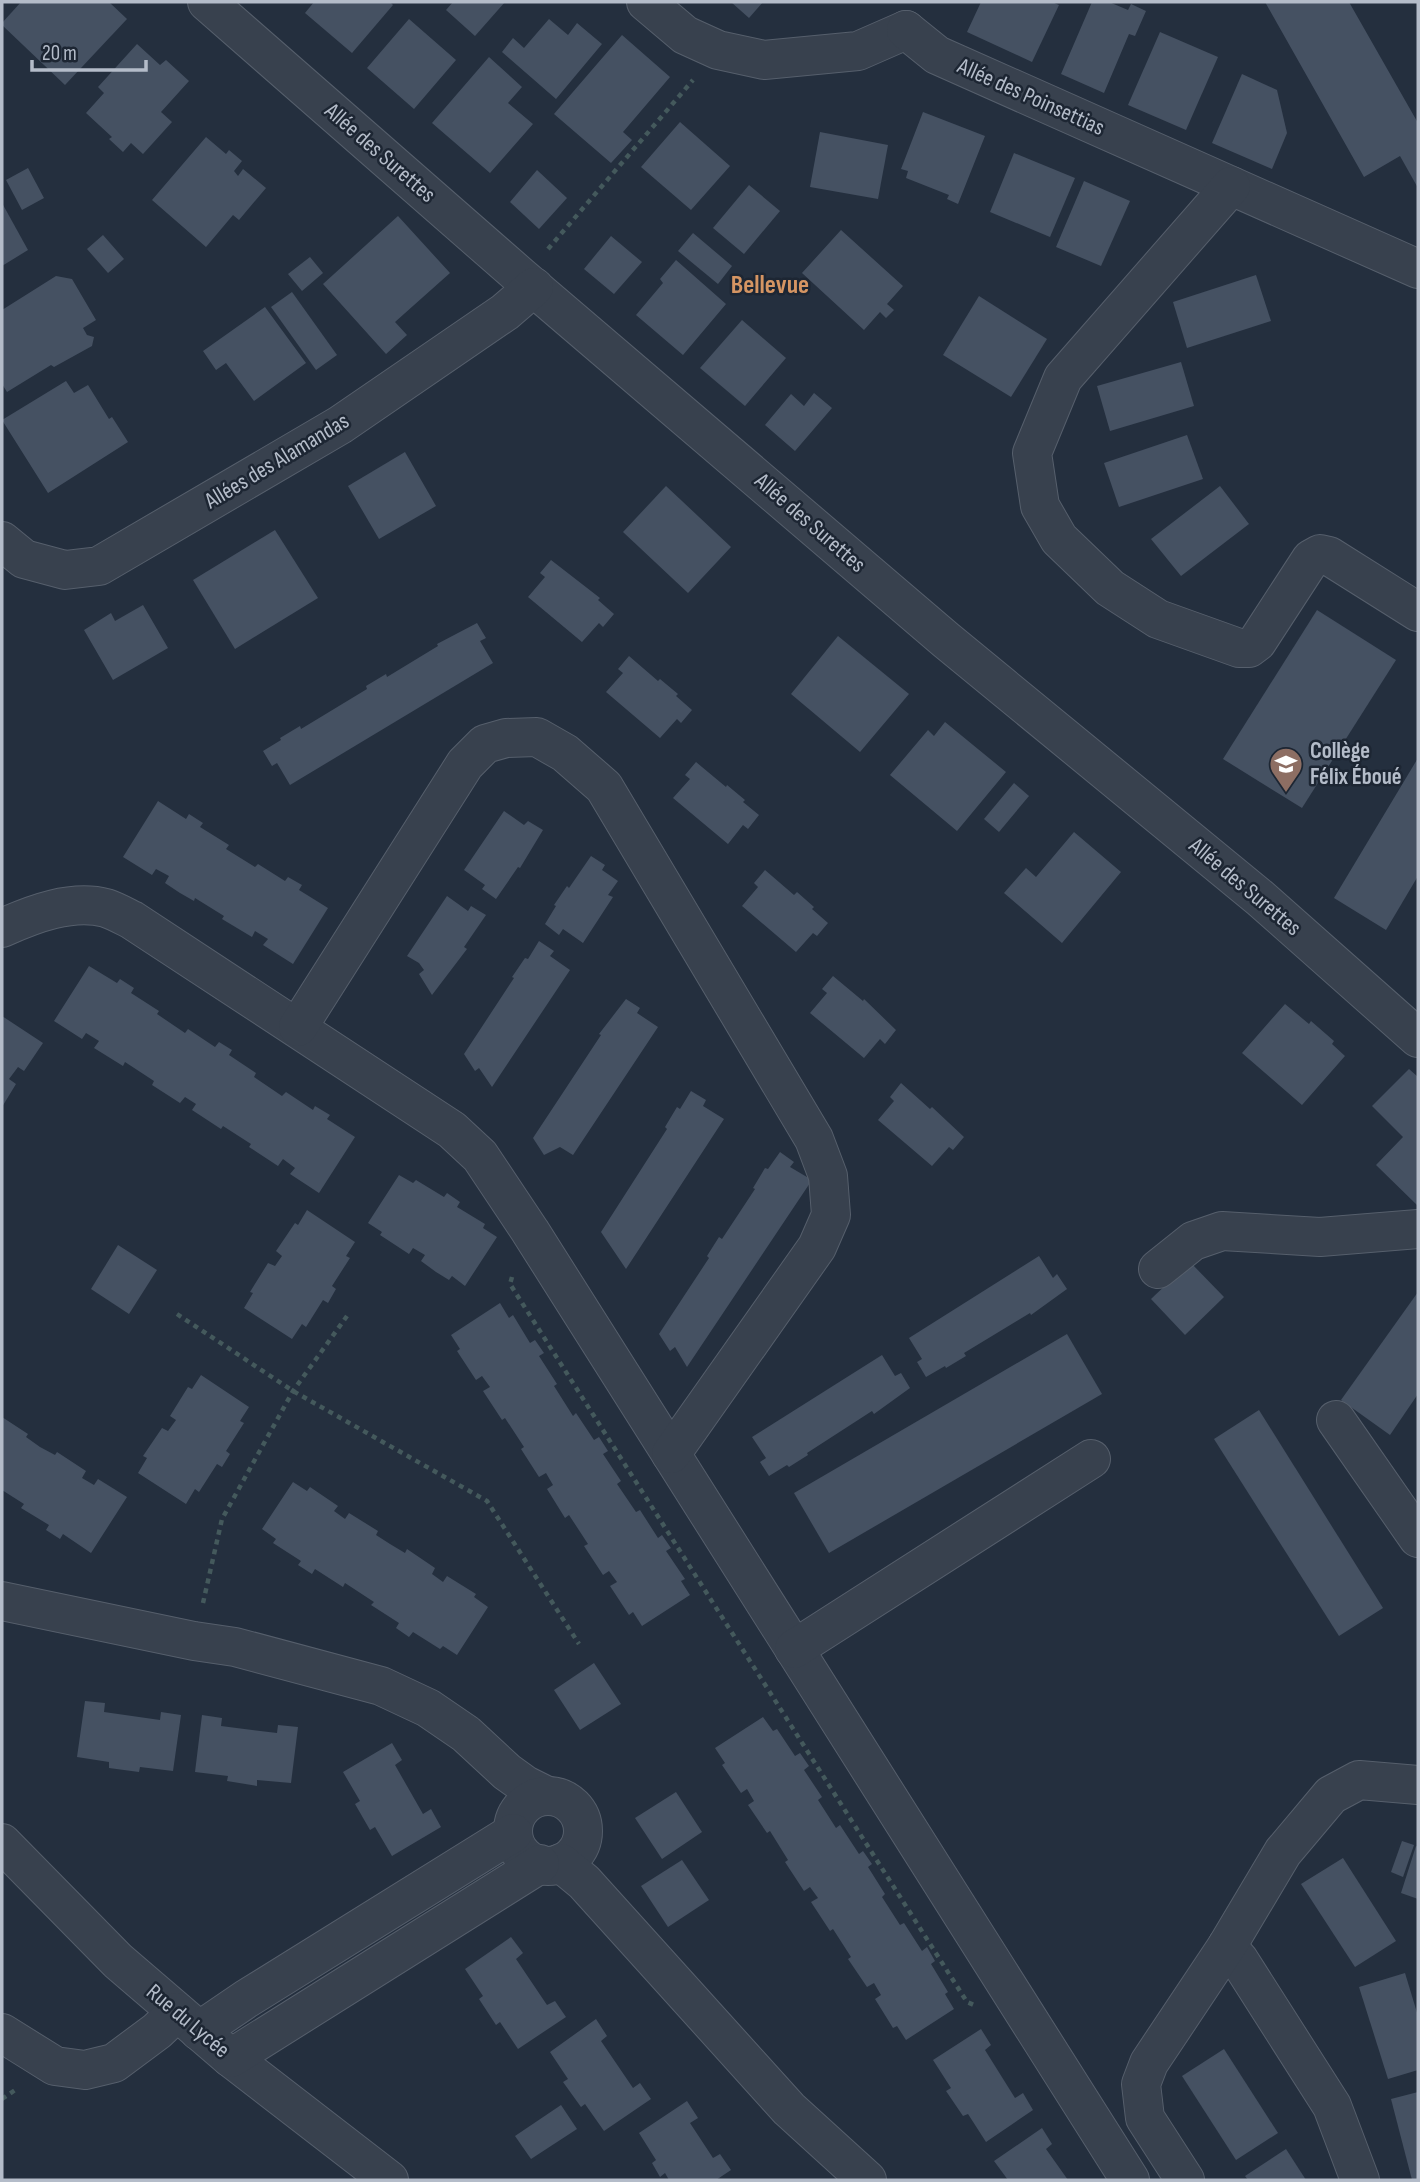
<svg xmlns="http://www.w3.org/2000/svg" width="1420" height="2182" viewBox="0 0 1420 2182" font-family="'Sofia Sans Condensed',sans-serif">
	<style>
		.building { fill: #455162 }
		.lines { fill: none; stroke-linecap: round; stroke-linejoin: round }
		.minor-casing { stroke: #565f6c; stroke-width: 40 }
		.path { stroke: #44595c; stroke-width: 4.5; stroke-dasharray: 5 5; stroke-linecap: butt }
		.minor { stroke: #38414e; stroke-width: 38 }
		.labels { text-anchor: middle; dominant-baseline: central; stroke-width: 5; stroke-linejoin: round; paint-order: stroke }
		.street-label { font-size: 23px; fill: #b4bcc9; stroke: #1d2633 }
		.poi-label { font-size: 23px; font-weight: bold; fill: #b4bcc9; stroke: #1d2633; text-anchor: start }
		.quarter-label { font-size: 26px; font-weight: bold; fill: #d59563; stroke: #1d2633 }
	</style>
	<rect width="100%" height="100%" fill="#242f3e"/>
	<g class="building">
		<path d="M 21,2 L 109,2 L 127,19 L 65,85 L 2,25 L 2,23 Z"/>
		<path d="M 314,2 L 390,2 L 393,5 L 352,53 L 305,13 Z"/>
		<path d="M 453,2 L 505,2 L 475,36 L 446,10 Z"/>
		<path d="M 731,2 L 763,2 L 749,18 Z"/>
		<path d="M 981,2 L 1052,2 L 1059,5 L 1032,62 L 967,32 Z"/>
		<path d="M 1092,2 L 1109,2 L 1128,10 L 1131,4 L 1146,11 L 1135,36 L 1129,34 L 1104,93 L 1061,74 Z"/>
		<path d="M 1265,2 L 1349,2 L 1418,123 L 1418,188 L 1400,156 L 1364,177 Z"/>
		<path d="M 409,19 L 456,60 L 414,109 L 367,68 Z"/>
		<path d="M 549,19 L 568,35 L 577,23 L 602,44 L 556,99 L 502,52 L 513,38 L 524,48 Z"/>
		<path d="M 1160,32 L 1218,57 L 1186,130 L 1128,105 Z"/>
		<path d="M 622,35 L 670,77 L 623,132 L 632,140 L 611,163 L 554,114 Z"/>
		<path d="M 137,44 L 160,65 L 166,60 L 189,81 L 161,112 L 172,122 L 143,154 L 131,143 L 123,152 L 109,139 L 112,137 L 86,113 L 104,93 L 98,87 Z"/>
		<path d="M 489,57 L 522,87 L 508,103 L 533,124 L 490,173 L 432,123 Z"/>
		<path d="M 1242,74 L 1277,90 L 1287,133 L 1272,169 L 1212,143 Z"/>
		<path d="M 923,112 L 985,136 L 958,204 L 947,199 L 949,195 L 906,178 L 908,171 L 901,169 Z"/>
		<path d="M 680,122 L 730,166 L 691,210 L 641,167 Z"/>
		<path d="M 820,132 L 888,145 L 878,199 L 810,187 Z"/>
		<path d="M 206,137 L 226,154 L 229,150 L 242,161 L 234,171 L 238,176 L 243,169 L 266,188 L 239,220 L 233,215 L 206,247 L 152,200 Z"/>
		<path d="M 1014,153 L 1075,178 L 1050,237 L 990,212 Z"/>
		<path d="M 28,168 L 44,198 L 22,210 L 6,180 Z"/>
		<path d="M 537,170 L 567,198 L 539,229 L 510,202 Z"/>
		<path d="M 1084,181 L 1130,201 L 1101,266 L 1056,247 Z"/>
		<path d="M 749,185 L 780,211 L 744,254 L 713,228 Z"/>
		<path d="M 2,203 L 28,250 L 2,266 Z"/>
		<path d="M 398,216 L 450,273 L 395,322 L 407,335 L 386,354 L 323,284 Z"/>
		<path d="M 841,230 L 903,286 L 887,304 L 894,310 L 886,318 L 880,312 L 864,330 L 802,273 Z"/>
		<path d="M 693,233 L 732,266 L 718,284 L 678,251 Z"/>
		<path d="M 103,235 L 124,259 L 108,273 L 87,249 Z"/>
		<path d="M 611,236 L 642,262 L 614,294 L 584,269 Z"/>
		<path d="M 310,257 L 323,273 L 302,291 L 288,274 Z"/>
		<path d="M 676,260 L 726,304 L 683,355 L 636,315 L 663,283 L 660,279 Z"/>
		<path d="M 1256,275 L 1271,321 L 1187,348 L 1173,302 Z"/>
		<path d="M 56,276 L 72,279 L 96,320 L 83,328 L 87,335 L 94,337 L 92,346 L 54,367 L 51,365 L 7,392 L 2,384 L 2,310 Z"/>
		<path d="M 292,292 L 337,355 L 316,370 L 271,307 Z"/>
		<path d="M 979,296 L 1047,339 L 1011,397 L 943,355 Z"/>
		<path d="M 265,307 L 306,363 L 254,401 L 226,363 L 216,370 L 203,351 Z"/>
		<path d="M 742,320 L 786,358 L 745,406 L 700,368 Z"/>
		<path d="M 1181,362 L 1194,406 L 1110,431 L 1097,386 Z"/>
		<path d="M 66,381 L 74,393 L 88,385 L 109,419 L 112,417 L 128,442 L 48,493 L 2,420 Z"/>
		<path d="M 814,393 L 832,408 L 795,451 L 765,425 L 791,394 L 804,406 Z"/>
		<path d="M 1187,435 L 1203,479 L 1119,507 L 1104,463 Z"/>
		<path d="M 405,452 L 436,506 L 379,539 L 348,486 Z"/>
		<path d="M 666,486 L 731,547 L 688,593 L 623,532 Z"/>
		<path d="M 1220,486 L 1249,524 L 1181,576 L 1151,539 Z"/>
		<path d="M 275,530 L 318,598 L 235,649 L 193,580 Z"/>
		<path d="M 551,560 L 600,598 L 598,600 L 614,614 L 603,627 L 599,623 L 582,642 L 528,597 L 545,577 L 540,573 Z"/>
		<path d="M 143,605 L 168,648 L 113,680 L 84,630 L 111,613 L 115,621 Z"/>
		<path d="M 1317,610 L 1396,660 L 1302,808 L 1223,759 Z"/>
		<path d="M 477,623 L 486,638 L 480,641 L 493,663 L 290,785 L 277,763 L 272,766 L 263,751 L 281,740 L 280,738 L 300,726 L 301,729 L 367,689 L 366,686 L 386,674 L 387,677 L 438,646 L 437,644 Z"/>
		<path d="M 838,636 L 909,694 L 860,752 L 791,694 Z"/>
		<path d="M 629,656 L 658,681 L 660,679 L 678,694 L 676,696 L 692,710 L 681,723 L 677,719 L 660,738 L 606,692 L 623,673 L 618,669 Z"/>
		<path d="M 945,722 L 1006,772 L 957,831 L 890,775 L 928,730 L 934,736 Z"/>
		<path d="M 1418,758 L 1418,876 L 1386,930 L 1334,898 Z"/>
		<path d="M 696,762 L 726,787 L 727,785 L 745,800 L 743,802 L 759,815 L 748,829 L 743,825 L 728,844 L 673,798 L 690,779 L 685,775 Z"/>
		<path d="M 1014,783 L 1029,796 L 999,832 L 984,819 Z"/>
		<path d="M 158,801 L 186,819 L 189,814 L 203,823 L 200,827 L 229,845 L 226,849 L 255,867 L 258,864 L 285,881 L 288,877 L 302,885 L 299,890 L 328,908 L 293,964 L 263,945 L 268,939 L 255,931 L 252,937 L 222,919 L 224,916 L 195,898 L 194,901 L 180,893 L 165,883 L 169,876 L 156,869 L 152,875 L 123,857 Z"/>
		<path d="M 504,811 L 524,825 L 528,821 L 543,830 L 520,868 L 518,867 L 496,899 L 482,889 L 485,885 L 464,870 Z"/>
		<path d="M 1074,832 L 1121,872 L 1062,943 L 1004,893 L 1026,868 L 1036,877 Z"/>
		<path d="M 591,856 L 605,865 L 602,870 L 618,881 L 608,895 L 613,897 L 583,943 L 563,929 L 559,935 L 545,924 L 556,906 L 554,905 L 567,886 L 569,888 Z"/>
		<path d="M 765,870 L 794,895 L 797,892 L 814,907 L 812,909 L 828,923 L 817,936 L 813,933 L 796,952 L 742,906 L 758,887 L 754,883 Z"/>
		<path d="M 447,896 L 468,911 L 471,906 L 486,915 L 464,947 L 467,949 L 432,995 L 419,974 L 424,970 L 419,963 L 407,956 Z"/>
		<path d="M 539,941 L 554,951 L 550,956 L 570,970 L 492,1087 L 479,1068 L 475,1071 L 464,1054 L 514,978 L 512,977 L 525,958 L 528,959 Z"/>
		<path d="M 89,966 L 117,983 L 120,979 L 134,988 L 131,993 L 159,1011 L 157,1014 L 185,1033 L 188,1029 L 215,1047 L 219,1042 L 232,1050 L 229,1055 L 256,1073 L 254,1077 L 282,1096 L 286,1092 L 313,1110 L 315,1106 L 330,1115 L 327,1119 L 355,1137 L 319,1193 L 290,1174 L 295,1168 L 283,1159 L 278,1166 L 249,1147 L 251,1144 L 223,1126 L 221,1129 L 192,1110 L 196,1104 L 185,1097 L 180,1103 L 152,1085 L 154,1081 L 125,1062 L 123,1066 L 94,1048 L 99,1041 L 86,1033 L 82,1039 L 54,1021 Z"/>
		<path d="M 833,976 L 863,1001 L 864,999 L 896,1030 L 885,1044 L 880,1039 L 864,1058 L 810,1013 L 827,993 L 822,989 Z"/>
		<path d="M 626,999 L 640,1008 L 637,1013 L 658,1027 L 573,1155 L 560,1147 L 544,1155 L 533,1138 L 601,1035 L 599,1034 Z"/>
		<path d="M 1285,1004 L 1309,1024 L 1311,1021 L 1334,1041 L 1332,1044 L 1345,1056 L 1302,1105 L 1242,1053 Z"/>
		<path d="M 2,1016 L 43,1043 L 24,1071 L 18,1067 L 9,1079 L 16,1084 L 2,1107 Z"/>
		<path d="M 1409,1069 L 1418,1077 L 1418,1206 L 1376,1165 L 1403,1137 L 1372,1106 Z"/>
		<path d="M 901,1083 L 930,1109 L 932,1107 L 964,1137 L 953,1150 L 949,1147 L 932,1166 L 878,1120 L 894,1101 L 890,1097 Z"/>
		<path d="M 691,1091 L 706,1100 L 703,1106 L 724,1119 L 626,1269 L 601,1232 L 667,1129 L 665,1127 L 677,1107 L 680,1109 Z"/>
		<path d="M 780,1152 L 794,1162 L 790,1167 L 812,1180 L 687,1367 L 675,1347 L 670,1351 L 659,1334 L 709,1258 L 707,1256 L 719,1237 L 722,1239 L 755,1189 L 753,1188 L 765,1168 L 768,1169 Z"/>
		<path d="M 399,1175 L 413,1183 L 416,1180 L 444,1197 L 447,1193 L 460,1202 L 457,1207 L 485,1224 L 483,1228 L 497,1237 L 465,1286 L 452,1276 L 449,1280 L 436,1272 L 421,1261 L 425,1255 L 413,1248 L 409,1254 L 380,1235 L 382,1232 L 368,1223 Z"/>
		<path d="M 307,1210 L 355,1242 L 346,1256 L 350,1258 L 332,1286 L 336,1289 L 328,1303 L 323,1300 L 306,1327 L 302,1324 L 292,1339 L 244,1308 L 253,1293 L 250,1292 L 268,1263 L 275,1266 L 282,1256 L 276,1251 L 295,1223 L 298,1225 Z"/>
		<path d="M 118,1245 L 157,1270 L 129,1314 L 91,1289 Z"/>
		<path d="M 1039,1256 L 1053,1278 L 1057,1274 L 1067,1289 L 1031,1315 L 1030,1313 L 964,1353 L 966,1356 L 946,1368 L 945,1366 L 926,1377 L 917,1362 L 922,1359 L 909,1338 Z"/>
		<path d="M 1190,1262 L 1224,1297 L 1185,1335 L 1151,1299 Z"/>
		<path d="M 1418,1292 L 1418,1394 L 1390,1435 L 1341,1400 Z"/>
		<path d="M 500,1303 L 509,1318 L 513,1315 L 530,1343 L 535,1340 L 544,1353 L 539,1356 L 557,1384 L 554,1386 L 573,1416 L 576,1413 L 594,1440 L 599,1437 L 608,1451 L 603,1454 L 621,1481 L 617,1484 L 636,1512 L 640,1510 L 658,1538 L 662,1535 L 671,1548 L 666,1551 L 685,1579 L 681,1581 L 690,1595 L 642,1626 L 633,1612 L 629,1615 L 610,1586 L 617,1582 L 609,1571 L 603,1575 L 584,1546 L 588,1544 L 569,1515 L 565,1518 L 547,1489 L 553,1485 L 546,1473 L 539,1477 L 521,1449 L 524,1447 L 505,1418 L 502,1420 L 483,1391 L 490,1387 L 482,1376 L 476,1380 L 457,1351 L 460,1349 L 451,1335 Z"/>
		<path d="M 1067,1334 L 1102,1394 L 829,1553 L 794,1493 Z"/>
		<path d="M 882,1355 L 895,1376 L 901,1373 L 910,1388 L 874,1414 L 872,1411 L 807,1453 L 808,1455 L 789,1467 L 787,1465 L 769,1476 L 760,1462 L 766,1458 L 752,1437 Z"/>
		<path d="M 201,1375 L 249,1407 L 240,1421 L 244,1423 L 226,1451 L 230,1454 L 222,1467 L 217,1464 L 199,1492 L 195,1489 L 186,1504 L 138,1473 L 147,1458 L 143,1456 L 162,1428 L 168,1431 L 176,1420 L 170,1416 L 188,1387 L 192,1389 Z"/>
		<path d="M 1259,1410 L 1383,1608 L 1339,1636 L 1214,1439 Z"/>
		<path d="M 2,1417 L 28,1434 L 26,1437 L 40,1447 L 55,1455 L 57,1452 L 86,1471 L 82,1478 L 94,1485 L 98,1479 L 127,1497 L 91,1553 L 63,1534 L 60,1539 L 46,1530 L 49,1525 L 21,1508 L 24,1504 L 2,1490 Z"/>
		<path d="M 293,1482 L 307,1491 L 310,1487 L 338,1506 L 334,1511 L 345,1519 L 349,1513 L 378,1531 L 376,1535 L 390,1544 L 405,1553 L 407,1549 L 435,1568 L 432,1574 L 443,1582 L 447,1576 L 476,1594 L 474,1597 L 488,1607 L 457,1655 L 443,1646 L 440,1649 L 413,1632 L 409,1637 L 396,1628 L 399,1623 L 371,1605 L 374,1602 L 345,1583 L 343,1587 L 315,1569 L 312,1574 L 298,1565 L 301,1561 L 273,1543 L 276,1539 L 262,1529 Z"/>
		<path d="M 594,1663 L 621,1704 L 580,1730 L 554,1690 Z"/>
		<path d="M 85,1701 L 105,1703 L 104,1712 L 160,1720 L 161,1712 L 181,1715 L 173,1771 L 140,1767 L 139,1772 L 109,1768 L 109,1762 L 77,1757 Z"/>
		<path d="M 202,1715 L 222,1718 L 221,1726 L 277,1733 L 278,1725 L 298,1727 L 291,1783 L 257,1780 L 257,1786 L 227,1781 L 228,1776 L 195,1772 Z"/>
		<path d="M 763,1717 L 773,1731 L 777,1729 L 795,1756 L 800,1753 L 809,1766 L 804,1770 L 822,1797 L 818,1800 L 836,1828 L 840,1825 L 859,1854 L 863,1851 L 872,1864 L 868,1867 L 885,1894 L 882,1897 L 900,1925 L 904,1923 L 922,1951 L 927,1947 L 935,1961 L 931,1964 L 948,1992 L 945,1994 L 954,2009 L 906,2040 L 897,2026 L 893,2028 L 875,1999 L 881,1995 L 874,1983 L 867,1987 L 848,1959 L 851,1957 L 833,1929 L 830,1931 L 811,1902 L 818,1898 L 810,1887 L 804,1891 L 785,1862 L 788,1860 L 770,1831 L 767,1833 L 748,1805 L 754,1801 L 747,1789 L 741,1793 L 722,1765 L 725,1763 L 715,1748 Z"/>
		<path d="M 392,1743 L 402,1760 L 395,1765 L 423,1814 L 431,1809 L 441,1827 L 392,1856 L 375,1827 L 370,1830 L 355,1804 L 360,1801 L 343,1772 Z"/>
		<path d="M 676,1792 L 702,1832 L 662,1859 L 635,1818 Z"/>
		<path d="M 1402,1841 L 1414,1845 L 1403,1877 L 1391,1872 Z"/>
		<path d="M 1416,1846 L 1418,1847 L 1418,1899 L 1401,1893 Z"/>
		<path d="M 1343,1858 L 1396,1941 L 1355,1967 L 1301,1884 Z"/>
		<path d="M 682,1860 L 709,1900 L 668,1927 L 641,1886 Z"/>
		<path d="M 511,1937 L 523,1953 L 516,1959 L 547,2005 L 555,2001 L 566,2017 L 518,2049 L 500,2022 L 496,2025 L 479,1999 L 483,1996 L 465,1969 Z"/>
		<path d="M 1405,1973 L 1418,2016 L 1418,2070 L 1388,2079 L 1359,1987 Z"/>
		<path d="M 596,2019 L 607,2036 L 601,2041 L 633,2088 L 640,2083 L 651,2099 L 604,2131 L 585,2104 L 581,2107 L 563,2082 L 568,2079 L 550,2052 Z"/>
		<path d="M 981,2029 L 991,2045 L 985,2050 L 1015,2098 L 1023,2093 L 1033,2110 L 986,2142 L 968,2114 L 963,2116 L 946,2091 L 951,2088 L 933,2060 Z"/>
		<path d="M 1224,2049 L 1278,2133 L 1236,2160 L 1182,2076 Z"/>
		<path d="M 1418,2092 L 1418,2180 L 1412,2180 L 1391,2099 Z"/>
		<path d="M 687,2101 L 698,2118 L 690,2123 L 713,2158 L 720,2154 L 731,2170 L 716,2180 L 669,2180 L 665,2173 L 660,2177 L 652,2163 L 656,2160 L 639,2133 Z"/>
		<path d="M 561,2105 L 577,2129 L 531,2159 L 515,2136 Z"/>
		<path d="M 1042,2128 L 1052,2144 L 1046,2149 L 1068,2180 L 1008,2180 L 994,2161 Z"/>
		<path d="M 1286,2149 L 1306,2180 L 1248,2180 L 1245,2176 Z"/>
	</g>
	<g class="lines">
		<defs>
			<g id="minor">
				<path d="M 207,2 L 519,275 L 946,640 L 1260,898 L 1418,1038"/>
				<path d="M 646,2 L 685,35 L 718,50 L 764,60 L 858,51 L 906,30"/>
				<path d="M 906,30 L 937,55 L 1418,269"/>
				<path d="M 1231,186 L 1063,378 L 1032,453 L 1040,506 L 1059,539 L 1110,588 L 1158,619 L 1239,648 L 1249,648 L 1257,642 L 1311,559 L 1320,554 L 1329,556 L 1418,612"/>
				<path d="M 2,541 L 24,559 L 65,570 L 99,566 L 340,425 L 505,312 L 534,287"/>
				<path d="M 2,928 C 33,914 72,899 106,908 C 115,911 124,916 132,920 L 452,1130 L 480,1156 L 530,1231 L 1130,2180"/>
				<path d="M 298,1027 L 465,764 L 485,744 L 506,738 L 537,737 L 565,753 L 604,787 L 814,1139 L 828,1176 L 831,1215 L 817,1247 L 671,1454"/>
				<path d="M 1158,1269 L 1193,1241 L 1222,1231 L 1320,1237 L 1418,1229"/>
				<path d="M 1336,1420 L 1418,1538"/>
				<path d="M 2,1601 L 194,1641 L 235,1647 L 381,1686 L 428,1708 L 466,1734 L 507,1772 L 525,1785 L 547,1796"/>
				<path d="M 794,1649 L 1091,1459"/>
				<circle cx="548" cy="1831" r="35"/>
				<path d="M 2,1843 L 118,1961 L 231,2058 L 389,2180"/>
				<path d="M 561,1863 L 584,1882 L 789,2109 L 867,2180"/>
				<path d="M 1227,1946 L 1239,1960 L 1332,2106 L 1360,2180"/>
				<path d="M 199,2031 L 246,1999 L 513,1833"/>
				<path d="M 2,2033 L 55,2066 L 85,2070 L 114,2063 L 157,2031 L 177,2012"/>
				<path d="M 231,2058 L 540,1864"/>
				<path d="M 1185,2180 L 1145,2118 L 1141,2084 L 1149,2063 L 1227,1946 L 1283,1852 L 1331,1795 L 1359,1780 L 1418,1785"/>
			</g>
		</defs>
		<use href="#minor" class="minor-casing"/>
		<g class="path">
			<path d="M 548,249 L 693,80"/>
			<path d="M 512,1277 L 510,1284 L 967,2002 L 974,2005"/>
			<path d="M 177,1314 L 293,1391 L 487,1501 L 579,1644"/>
			<path d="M 203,1603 L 222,1519 L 293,1391 L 347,1316"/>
			<path d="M 2,2099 L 18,2088"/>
		</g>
		<use href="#minor" class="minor"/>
	</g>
	<defs>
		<symbol id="school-pin" viewBox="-11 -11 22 30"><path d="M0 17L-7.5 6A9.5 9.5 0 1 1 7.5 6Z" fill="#8d6e63" stroke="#1d2633"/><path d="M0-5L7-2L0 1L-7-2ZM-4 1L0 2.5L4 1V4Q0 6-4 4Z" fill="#fff"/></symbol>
	</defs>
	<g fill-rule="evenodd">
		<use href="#school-pin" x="1267" y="745" width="38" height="52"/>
	</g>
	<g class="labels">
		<g class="street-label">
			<text transform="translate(1031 97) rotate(24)">Allée des Poinsettias</text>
			<text transform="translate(380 153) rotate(41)">Allée des Surettes</text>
			<text transform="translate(277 461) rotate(-31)">Allées des Alamandas</text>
			<text transform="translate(810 523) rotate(41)">Allée des Surettes</text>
			<text transform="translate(1245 887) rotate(40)">Allée des Surettes</text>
			<text transform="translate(188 2021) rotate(40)">Rue du Lycée</text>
		</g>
		<g class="poi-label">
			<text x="1310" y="751">Collège<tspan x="1310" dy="26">Félix Éboué</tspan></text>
		</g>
		<g class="quarter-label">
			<text x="770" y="285">Bellevue</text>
		</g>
	</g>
	<rect width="1420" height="2182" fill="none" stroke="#b4bcc9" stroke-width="7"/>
	<path d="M32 60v10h114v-10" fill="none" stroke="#b4bcc9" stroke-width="3.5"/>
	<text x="42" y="60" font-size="21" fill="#b4bcc9" stroke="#1d2633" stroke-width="5" paint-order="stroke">20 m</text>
</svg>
